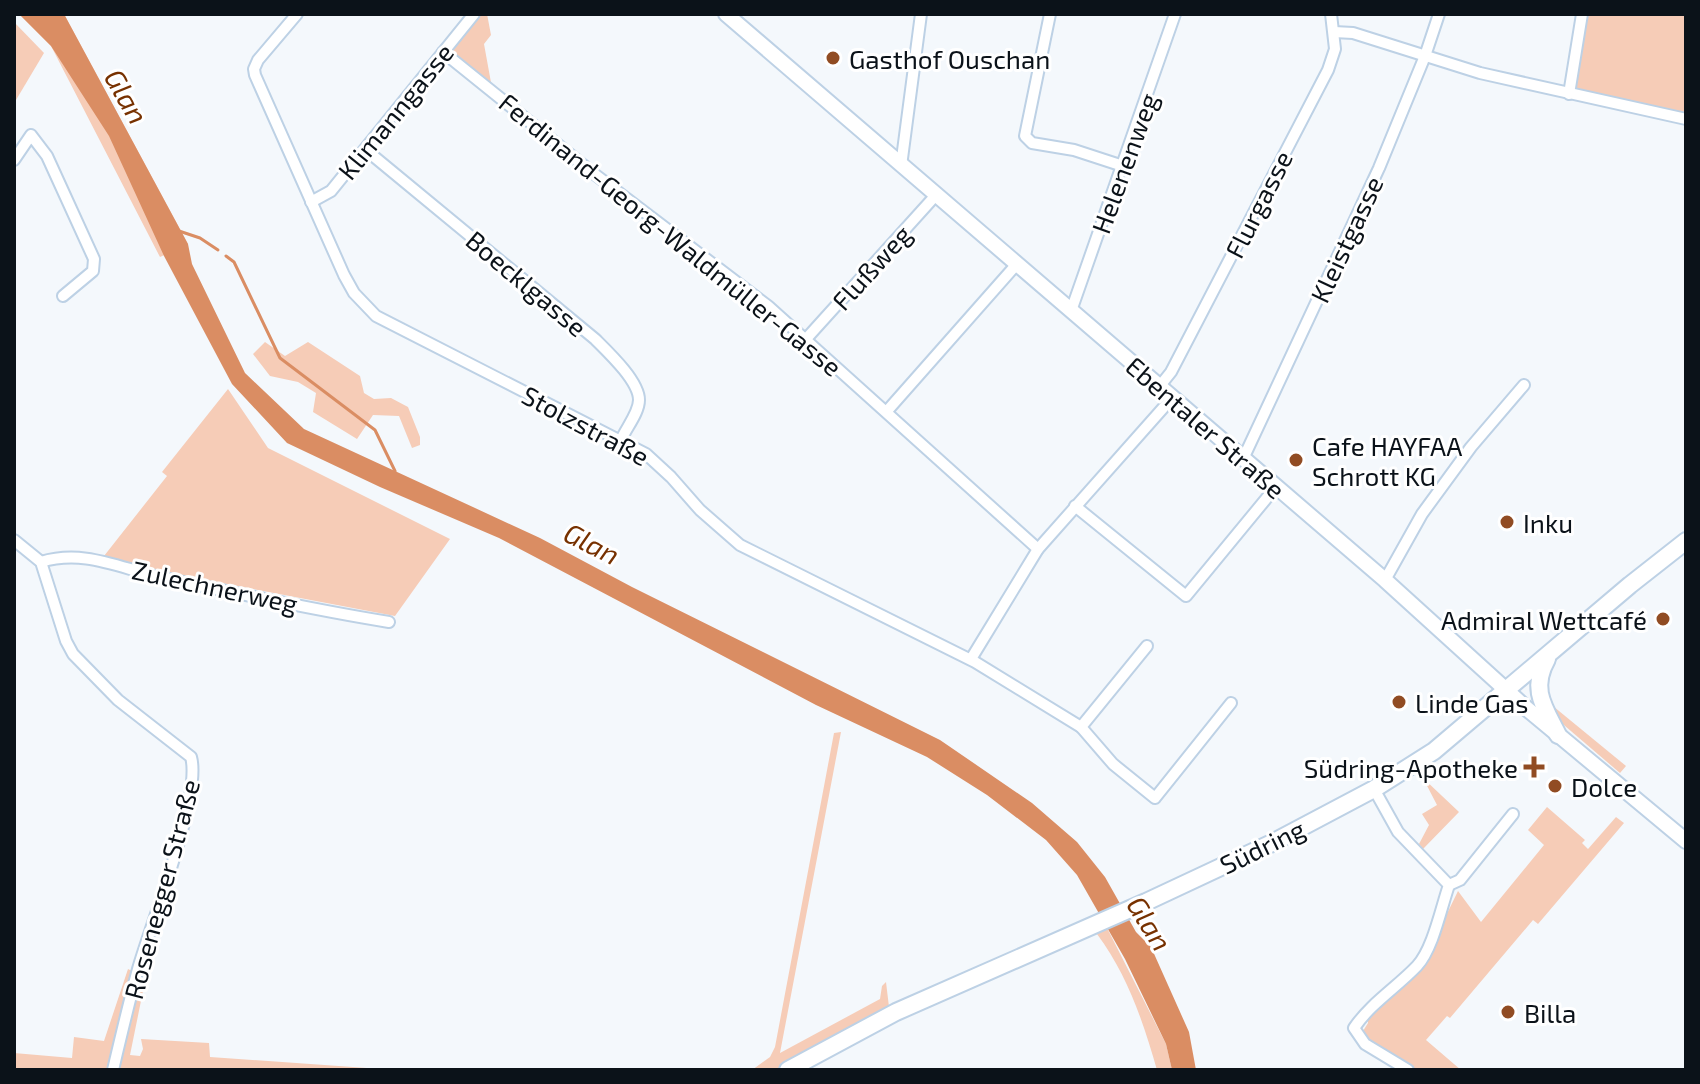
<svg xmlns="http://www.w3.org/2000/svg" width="1700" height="1084" viewBox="0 0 1700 1084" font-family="'Exo 2',sans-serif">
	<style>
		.green { fill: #f6ccb7 }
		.water { fill: #da8d63 }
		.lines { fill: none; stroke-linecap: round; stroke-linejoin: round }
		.stream { stroke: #da8d63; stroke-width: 3 }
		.street-casing { stroke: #bdd1e5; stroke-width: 14 }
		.secondary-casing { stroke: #bdd1e5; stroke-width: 18 }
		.primary-casing { stroke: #bdd1e5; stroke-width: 20 }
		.street { stroke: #fff; stroke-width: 10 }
		.secondary { stroke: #fff; stroke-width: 14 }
		.primary { stroke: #fff; stroke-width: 16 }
		.poi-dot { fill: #914c23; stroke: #fff; stroke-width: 3 }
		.labels { text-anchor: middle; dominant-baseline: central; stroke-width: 6; stroke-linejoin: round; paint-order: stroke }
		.poi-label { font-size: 26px; fill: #0b1219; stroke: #fff; text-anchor: start }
		.street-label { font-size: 26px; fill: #0b1219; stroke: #fff }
		.water-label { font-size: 28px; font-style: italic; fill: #773100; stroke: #fff }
	</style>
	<rect width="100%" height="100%" fill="#f4f8fc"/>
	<g class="green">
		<path d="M 19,14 L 64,14 L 188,244 L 160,257 L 51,46 Z"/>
		<path d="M 482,14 L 487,14 L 491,35 L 484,44 L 492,88 L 450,54 Z"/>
		<path d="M 1587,14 L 1686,14 L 1686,116 L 1574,90 Z"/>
		<path d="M 14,22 L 44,53 L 16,100 L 14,99 Z"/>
		<path d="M 265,342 L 285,356 L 308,342 L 360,376 L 364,393 L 374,399 L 391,398 L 408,407 L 420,437 L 420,445 L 412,448 L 399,416 L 373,415 L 357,439 L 313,412 L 316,393 L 298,382 L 270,376 L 253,354 Z"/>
		<path d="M 228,389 L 268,448 L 450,539 L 395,616 L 158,571 L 104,556 L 167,476 L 162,472 Z"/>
		<path d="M 1548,702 L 1626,766 L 1620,773 L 1551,714 Z"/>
		<path d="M 841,732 L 780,1053 L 880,999 L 882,986 L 886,982 L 889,1007 L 775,1070 L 752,1070 L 770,1057 L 775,1047 L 834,733 Z"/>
		<path d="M 1423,778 L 1459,812 L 1423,849 L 1419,844 L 1429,825 L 1422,814 L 1437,805 Z"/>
		<path d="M 1547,807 L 1585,840 L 1582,843 L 1588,849 L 1616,817 L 1624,823 L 1538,924 L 1533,920 L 1450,1018 L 1447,1016 L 1426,1040 L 1461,1070 L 1415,1070 L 1367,1041 L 1363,1031 L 1368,1023 L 1368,1014 L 1420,969 L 1458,891 L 1481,922 L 1544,845 L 1528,830 Z"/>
		<path d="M 1107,928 L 1166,1044 L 1172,1070 L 1157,1070 C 1143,1021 1127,974 1097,934 Z"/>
		<path d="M 128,969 L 132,971 L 107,1070 L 14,1070 L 14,1053 L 72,1058 L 74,1037 L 104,1041 Z"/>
		<path d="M 140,980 L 143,991 L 130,1055 L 140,1056 L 143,1049 L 141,1039 L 209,1043 L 210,1057 L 395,1070 L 117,1070 Z"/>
	</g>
	<path class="water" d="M 19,14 L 64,14 L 188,244 L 192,264 L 245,373 L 304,429 L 540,538 L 632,587 L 940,740 L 1032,803 L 1077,842 L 1105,877 L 1136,932 L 1151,947 L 1189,1032 L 1196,1070 L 1172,1070 L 1166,1044 L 1125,959 L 1077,875 L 1046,840 L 987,795 L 927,757 L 816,705 L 499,538 L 380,487 L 287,443 L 232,384 L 164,256 L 109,136 L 51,46 Z"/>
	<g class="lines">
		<g class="stream">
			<path d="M 179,231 L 200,238 L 218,250"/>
			<path d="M 226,256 L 234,262 L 280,358 L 375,430 L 395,471"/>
		</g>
		<defs>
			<g id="street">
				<path d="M 297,14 L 258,60 L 254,69 L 255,75 L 344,275 L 354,293 L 376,316 L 646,454 L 671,477 L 700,510 L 740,545 L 975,662 L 1081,727 L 1113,764 L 1155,798 L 1231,703"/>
				<path d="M 1050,14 L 1025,136 L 1032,143 L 1074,150 L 1123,166"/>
				<path d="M 1334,32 L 1353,33 L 1480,73 L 1686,119"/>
				<path d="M 443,52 L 593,173 L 768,306 L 1038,549"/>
				<path d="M 1569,94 L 1582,14"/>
				<path d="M 366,150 L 595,339 C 608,352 639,381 639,400 C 639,413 626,428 621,440"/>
				<path d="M 14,160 L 31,135 L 47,156 L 94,259 L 93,271 L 63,296"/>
				<path d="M 901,166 L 921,14"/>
				<path d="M 311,202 L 331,191 L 474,14"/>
				<path d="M 1071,311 L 1175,14"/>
				<path d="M 806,339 L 936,195"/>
				<path d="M 1159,387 L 1171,372 L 1328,70 L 1335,49 L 1331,14"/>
				<path d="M 887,411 L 1016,265"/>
				<path d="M 1243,459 L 1379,168 L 1425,56 L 1439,14"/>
				<path d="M 1075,506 L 1186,596 L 1275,488"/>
				<path d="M 14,540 L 41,562 L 66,641 L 73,654 L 118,700 L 191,757 C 202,796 151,923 138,969 C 129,1002 121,1036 113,1070"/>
				<path d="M 41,562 C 84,549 119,568 160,577 C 236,593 313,610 389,622"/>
				<path d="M 1385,580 L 1422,514 L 1471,447 L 1524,385"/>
				<path d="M 971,659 L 1038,549 L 1172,398"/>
				<path d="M 1081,727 L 1147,646"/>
				<path d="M 1374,789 L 1398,832 L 1449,885 C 1441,908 1433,949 1417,966 C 1396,988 1371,1003 1354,1028 L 1365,1044 L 1408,1070"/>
				<path d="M 1449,885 L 1460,880 L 1513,814"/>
			</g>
			<path id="secondary" d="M 726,14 L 1385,580 L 1526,708 L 1686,841"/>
			<g id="primary">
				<path d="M 1547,659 C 1530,689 1544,707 1558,735"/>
				<path d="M 788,1070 L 896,1012 L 1146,902 L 1272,843 L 1374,789 L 1434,751 L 1630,585 L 1686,541"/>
			</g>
		</defs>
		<use href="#street" class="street-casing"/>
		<use href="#secondary" class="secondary-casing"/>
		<use href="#primary" class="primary-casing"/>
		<use href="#street" class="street"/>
		<use href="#secondary" class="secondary"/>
		<use href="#primary" class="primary"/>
	</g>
	<g class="poi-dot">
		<circle cx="833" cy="58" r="8"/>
		<circle cx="1296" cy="460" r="8"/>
		<circle cx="1507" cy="522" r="8"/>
		<circle cx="1663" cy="619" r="8"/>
		<circle cx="1399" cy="702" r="8"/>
		<path d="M1530 755h8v8h8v8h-8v8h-8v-8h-8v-8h8z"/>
		<circle cx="1555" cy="786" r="8"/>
		<circle cx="1508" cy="1012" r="8"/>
	</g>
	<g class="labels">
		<g class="poi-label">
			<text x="849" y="58">Gasthof Ouschan</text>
			<text x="1312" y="445">Cafe HAYFAA<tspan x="1312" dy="30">Schrott KG</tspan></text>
			<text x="1523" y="522">Inku</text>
			<text x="1647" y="619" text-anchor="end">Admiral Wettcafé</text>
			<text x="1415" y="702">Linde Gas</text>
			<text x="1518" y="767" text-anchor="end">Südring-Apotheke</text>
			<text x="1571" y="786">Dolce</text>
			<text x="1524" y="1012">Billa</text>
		</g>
		<g class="street-label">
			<text transform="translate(395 111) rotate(-51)">Klimanngasse</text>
			<text transform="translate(1124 163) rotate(-70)">Helenenweg</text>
			<text transform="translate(1258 204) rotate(-63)">Flurgasse</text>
			<text transform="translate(671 234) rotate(39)">Ferdinand-Georg-Waldmüller-Gasse</text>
			<text transform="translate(1346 239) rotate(-65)">Kleistgasse</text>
			<text transform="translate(871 267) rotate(-48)">Flußweg</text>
			<text transform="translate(527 283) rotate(40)">Boecklgasse</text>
			<text transform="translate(586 425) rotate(28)">Stolzstraße</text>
			<text transform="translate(1206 427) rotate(41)">Ebentaler Straße</text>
			<text transform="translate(215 586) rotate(12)">Zulechnerweg</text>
			<text transform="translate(1262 846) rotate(-26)">Südring</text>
			<text transform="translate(161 889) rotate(-75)">Rosenegger Straße</text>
		</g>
		<g class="water-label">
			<text transform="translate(127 96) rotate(60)">Glan</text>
			<text transform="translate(592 543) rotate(27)">Glan</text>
			<text transform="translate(1150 923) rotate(58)">Glan</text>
		</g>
	</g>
	<rect width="1700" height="1084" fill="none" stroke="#0b1219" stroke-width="32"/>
</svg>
